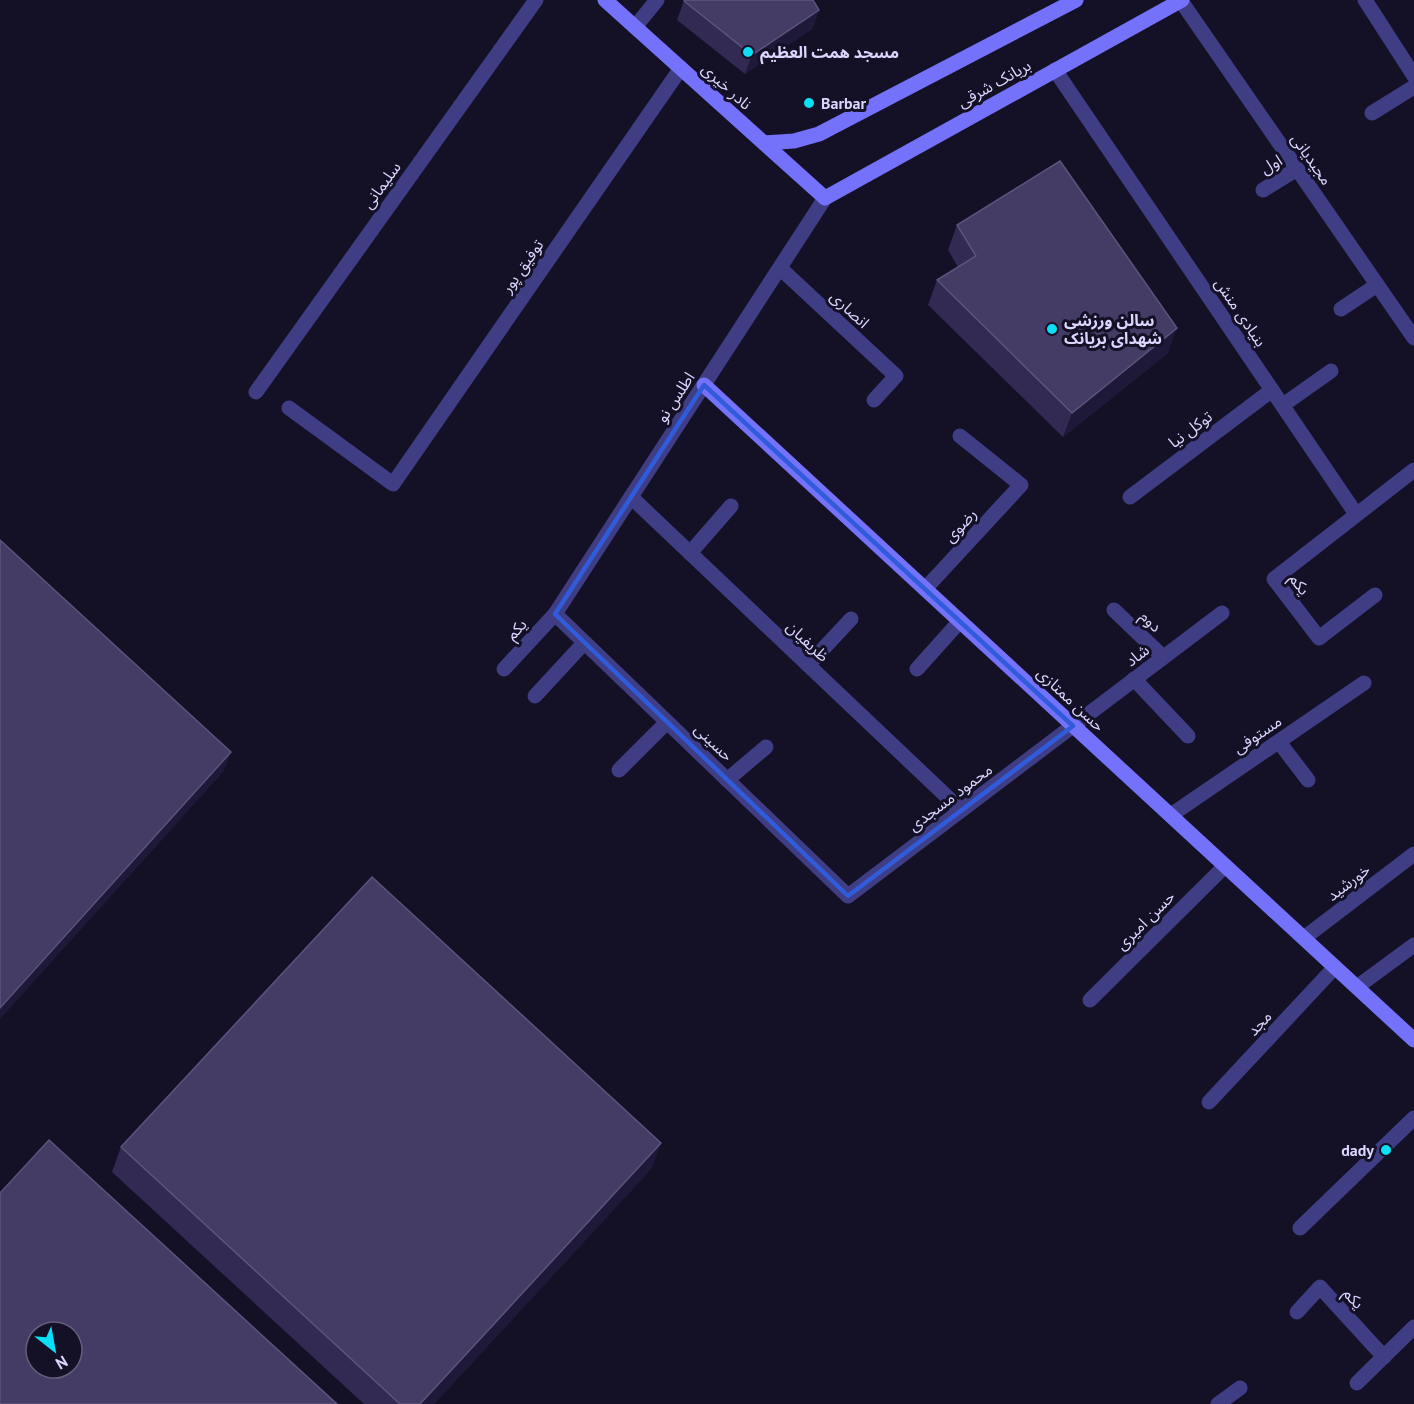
<svg xmlns="http://www.w3.org/2000/svg" width="1414" height="1404" viewBox="0 0 1414 1404" font-family="'PT Sans','Noto Sans Arabic',sans-serif">
	<style>
		.lines { fill: none; stroke-linecap: round; stroke-linejoin: round }
		.lane { stroke: #3f3d83; stroke-width: 15 }
		.street { stroke: #3f3d83; stroke-width: 15 }
		.secondary { stroke: #7471fa; stroke-width: 15 }
		.wall { fill: #322a53 }
		.shaded-wall { fill: #1e1839 }
		.building { fill: #443c65; stroke: #5c547d; stroke-width: 1.5; fill-rule: evenodd }
		.marked { fill: none; stroke: #305cdc; stroke-width: 4.5; stroke-linejoin: round }
		.poi-dot { fill: #0adff6; stroke: #141026; stroke-width: 2 }
		.labels { text-anchor: middle; dominant-baseline: central; stroke-width: 6; stroke-linejoin: round; paint-order: stroke }
		.poi-label { font-size: 16px; font-weight: bold; fill: #dbd6fe; stroke: #141026; text-anchor: start }
		.street-label { font-size: 16px; fill: #dbd6fe; stroke: #141026 }
	</style>
	<rect width="100%" height="100%" fill="#141026"/>
	<g class="lines">
		<g class="lane">
			<path d="M 1372,113 L 1414,87"/>
			<path d="M 1263,190 L 1297,169"/>
			<path d="M 780,268 L 896,376 L 874,400"/>
			<path d="M 1341,309 L 1377,285"/>
			<path d="M 1283,405 L 1331,371"/>
			<path d="M 690,553 L 731,506"/>
			<path d="M 925,589 L 1021,485 L 960,436"/>
			<path d="M 1114,610 L 1163,657"/>
			<path d="M 808,665 L 851,619"/>
			<path d="M 504,669 L 555,614"/>
			<path d="M 917,669 L 960,621"/>
			<path d="M 1134,679 L 1188,736"/>
			<path d="M 535,696 L 584,643"/>
			<path d="M 1279,742 L 1308,780"/>
			<path d="M 619,770 L 667,722"/>
			<path d="M 727,780 L 766,747"/>
			<path d="M 1304,938 L 1414,854"/>
			<path d="M 1357,987 L 1414,945"/>
			<path d="M 1090,1000 L 1225,866"/>
			<path d="M 1209,1102 L 1335,967"/>
			<path d="M 1297,1312 L 1320,1287 L 1384,1357"/>
		</g>
		<g class="street">
			<path d="M 1365,0 L 1414,76"/>
			<path d="M 1181,1 L 1414,338"/>
			<path d="M 635,27 L 657,0"/>
			<path d="M 1055,70 L 1356,514"/>
			<path d="M 825,198 L 555,614 L 848,896 L 1222,613"/>
			<path d="M 256,392 L 536,0"/>
			<path d="M 289,408 L 393,484 L 681,68"/>
			<path d="M 631,497 L 961,810"/>
			<path d="M 1130,497 L 1272,390"/>
			<path d="M 1375,595 L 1319,638 L 1274,579 L 1414,470"/>
			<path d="M 1171,815 L 1364,683"/>
			<path d="M 1300,1228 L 1414,1118"/>
			<path d="M 1357,1383 L 1414,1327"/>
			<path d="M 1218,1404 L 1240,1388"/>
		</g>
		<g class="secondary">
			<path d="M 605,0 L 825,198 L 1182,0"/>
			<path d="M 764,143 L 794,141 L 819,134 L 1076,0"/>
			<path d="M 704,385 L 1414,1040"/>
		</g>
	</g>
	<g class="wall">
		<path d="M 684,1 L 819,10 L 812,29 L 745,74 L 677,20 Z"/>
		<path d="M 957,225 L 1168,353 L 1063,437 L 928,305 L 937,280 L 958,267 L 948,250 Z"/>
		<path d="M 121,1147 L 652,1168 L 434,1404 L 364,1404 L 112,1172 Z"/>
	</g>
	<g class="shaded-wall">
		<path d="M 819,10 L 812,29 L 745,74 L 752,55 Z"/>
		<path d="M 1177,328 L 1168,353 L 1063,437 L 1072,413 Z"/>
		<path d="M 231,752 L 224,771 L 0,1019 L 0,1008 Z"/>
		<path d="M 661,1143 L 652,1168 L 434,1404 L 420,1404 Z"/>
	</g>
	<g class="building">
		<path d="M 685,0 L 813,0 L 819,10 L 752,55 L 684,1 Z"/>
		<path d="M 1060,161 L 1177,328 L 1072,413 L 937,280 L 976,256 L 957,225 Z"/>
		<path d="M 0,540 L 231,752 L 0,1008 Z"/>
		<path d="M 372,877 L 661,1143 L 420,1404 L 400,1404 L 121,1147 Z"/>
		<path d="M 49,1140 L 337,1404 L 0,1404 L 0,1193 ZM 36,1332 L 72,1332 L 72,1368 L 36,1368 Z"/>
	</g>
	<path class="marked" d="M 704,385 L 1073,726 L 848,896 L 555,614 Z"/>
	<g class="poi-dot">
		<circle cx="748" cy="52" r="6"/>
		<circle cx="809" cy="103" r="6"/>
		<circle cx="1052" cy="329" r="6"/>
		<circle cx="1386" cy="1150" r="6"/>
	</g>
	<g class="labels">
		<g class="poi-label">
			<text x="760" y="52">مسجد همت العظیم</text>
			<text x="821" y="103">Barbar</text>
			<text x="1064" y="320">سالن ورزشی<tspan x="1064" dy="18">شهدای بریانک</tspan></text>
			<text x="1374" y="1150" text-anchor="end">dady</text>
		</g>
		<g class="street-label">
			<text transform="translate(994 83) rotate(-29)">بریانک شرقی</text>
			<text transform="translate(727 86) rotate(42)">نادر خیری</text>
			<text transform="translate(1312 159) rotate(55)">مجیدیانی</text>
			<text transform="translate(1271 164) rotate(-31)">اول</text>
			<text transform="translate(381 185) rotate(-54)">سلیمانی</text>
			<text transform="translate(522 266) rotate(-55)">توفیق پور</text>
			<text transform="translate(850 309) rotate(43)">انصاری</text>
			<text transform="translate(1241 312) rotate(56)">بنیادی منش</text>
			<text transform="translate(675 397) rotate(-57)">اطلس نو</text>
			<text transform="translate(1190 429) rotate(-37)">توکل نیا</text>
			<text transform="translate(960 525) rotate(-47)">رضوی</text>
			<text transform="translate(1300 584) rotate(53)">یکم</text>
			<text transform="translate(1151 621) rotate(44)">دوم</text>
			<text transform="translate(516 629) rotate(-47)">یکم</text>
			<text transform="translate(808 641) rotate(43)">ظریفیان</text>
			<text transform="translate(1137 655) rotate(-37)">شاد</text>
			<text transform="translate(1071 699) rotate(43)">حسن ممتازی</text>
			<text transform="translate(1257 734) rotate(-34)">مستوفی</text>
			<text transform="translate(714 742) rotate(44)">حسینی</text>
			<text transform="translate(950 797) rotate(-37)">محمود مسجدی</text>
			<text transform="translate(1348 882) rotate(-37)">خورشید</text>
			<text transform="translate(1145 920) rotate(-45)">حسن امیری</text>
			<text transform="translate(1259 1023) rotate(-47)">مجد</text>
			<text transform="translate(1354 1298) rotate(47)">یکم</text>
		</g>
	</g>
	<g transform="translate(54 1350) rotate(149)"><circle r="28" fill="#141026" stroke="#645f7c" stroke-width="1.5"/>
	<path d="M0-4.5L10 22L0 15L-10 22Z" fill="#0adff6"/>
	<text y="-9" font-size="16" font-weight="bold" text-anchor="middle" fill="#dbd6fe">N</text>
	</g>
</svg>
